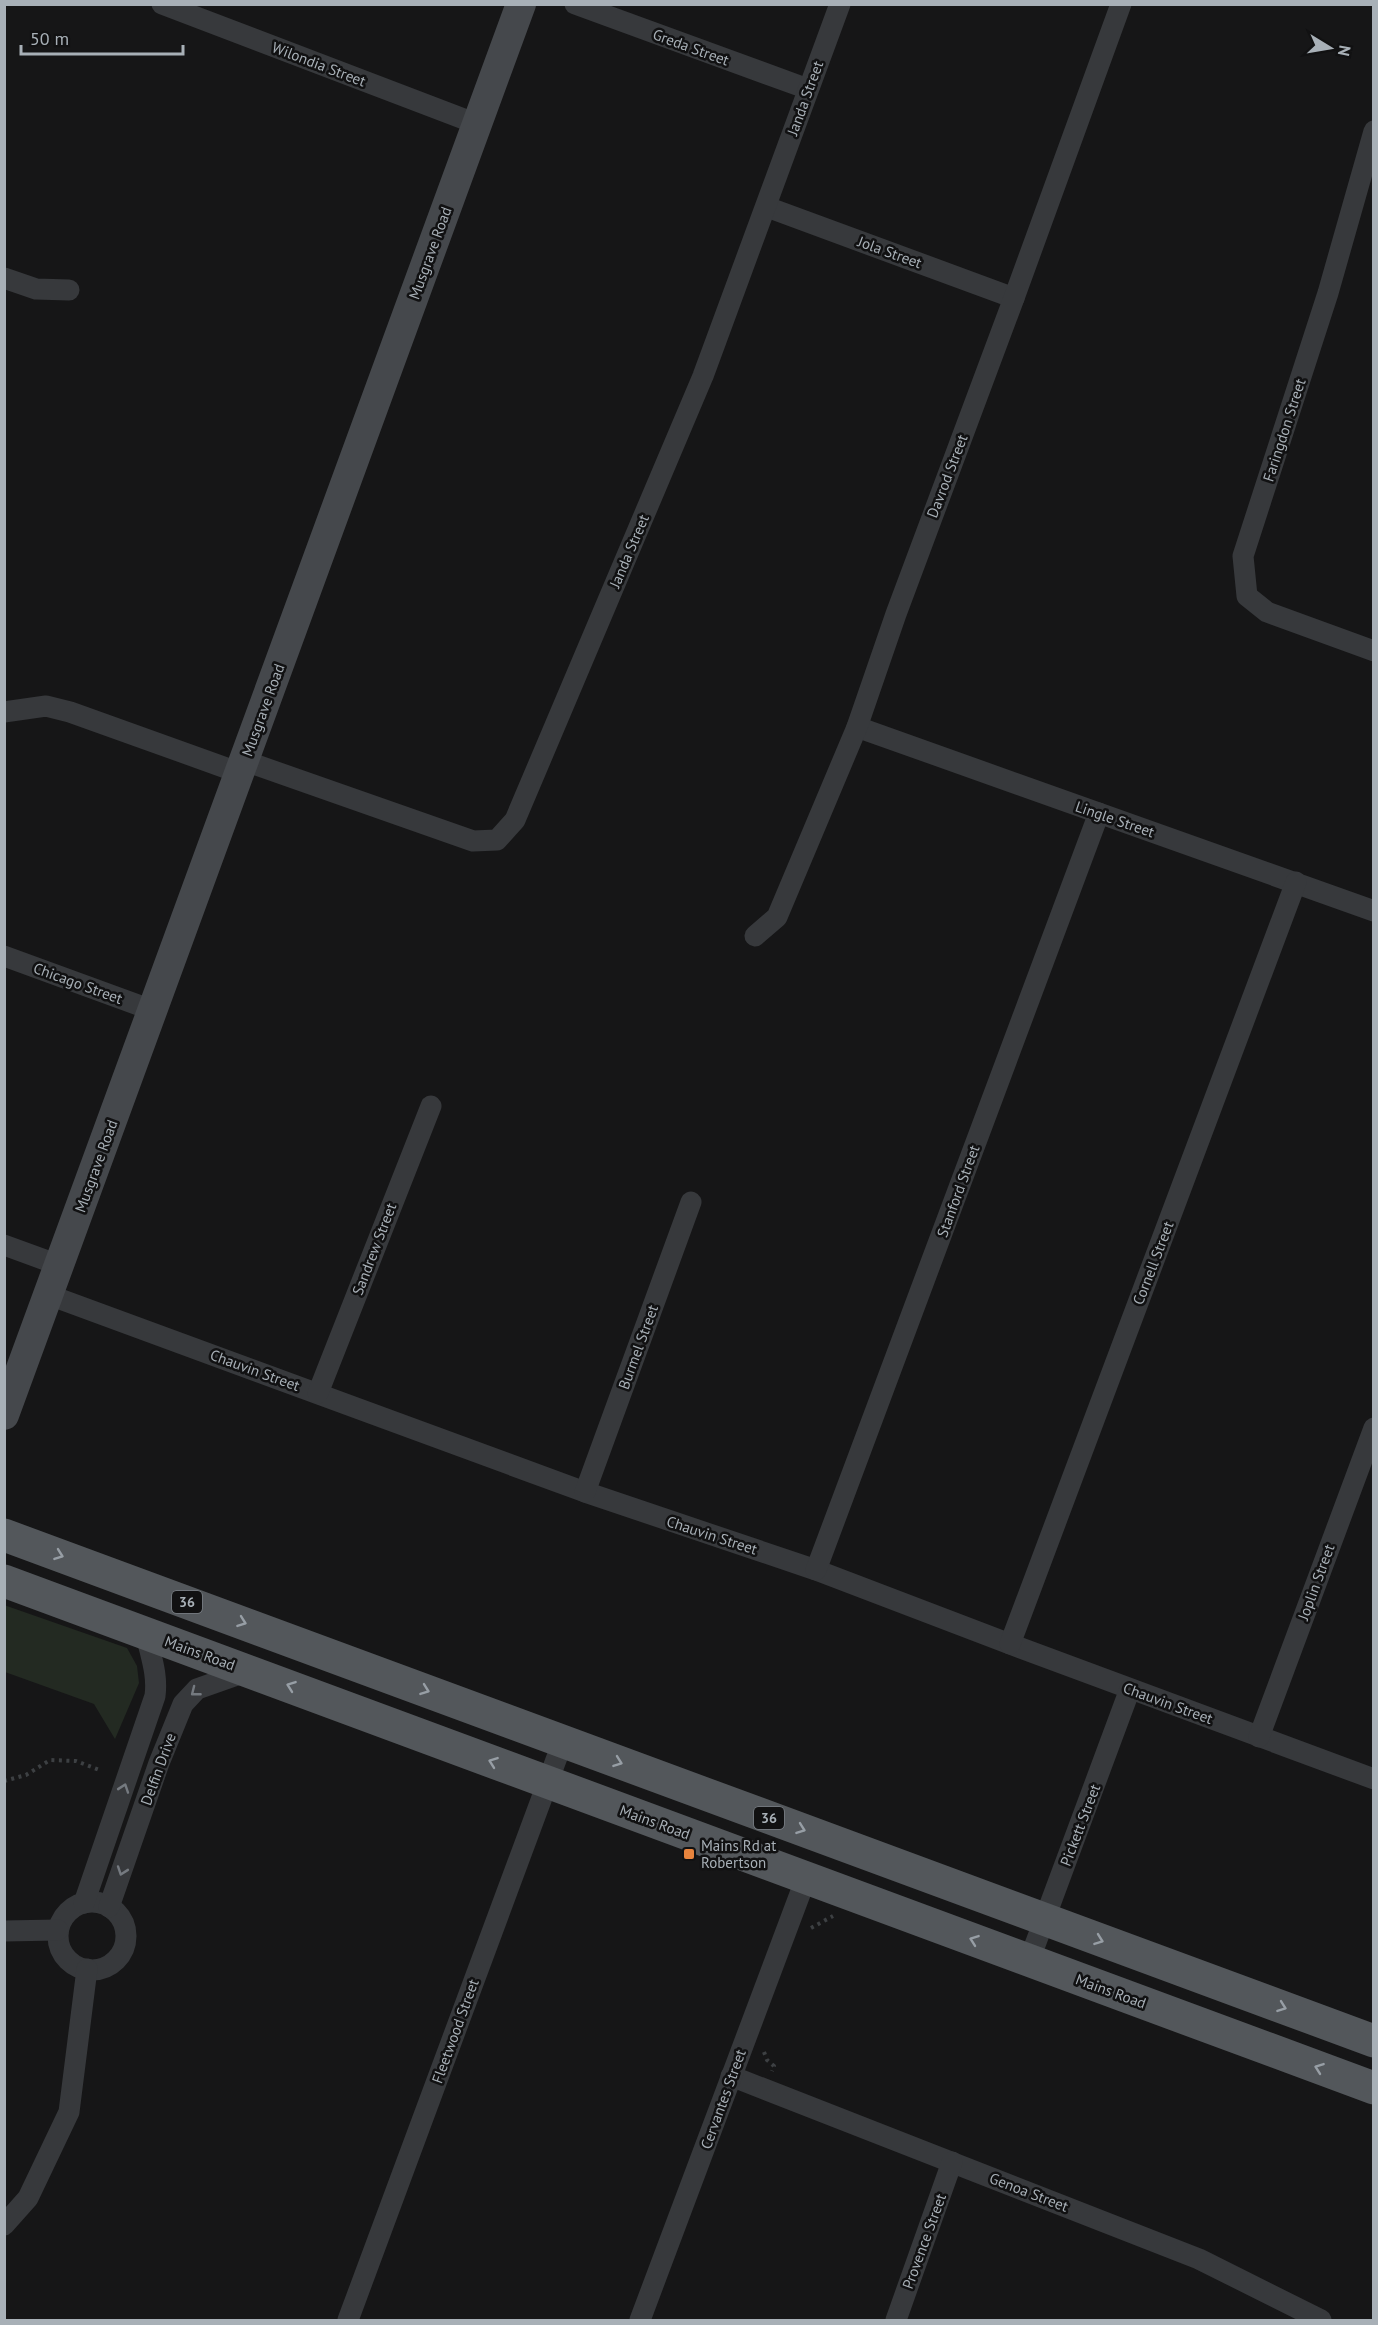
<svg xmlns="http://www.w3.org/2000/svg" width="1378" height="2325" viewBox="0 0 1378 2325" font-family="'PT Sans',sans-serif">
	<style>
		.green { fill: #232a22 }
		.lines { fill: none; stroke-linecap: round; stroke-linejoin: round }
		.path { stroke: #3d4043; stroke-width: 4; stroke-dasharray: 3 4.5; stroke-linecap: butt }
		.street { stroke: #37393c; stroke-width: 21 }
		.secondary { stroke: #45484c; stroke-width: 30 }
		.primary { stroke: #53575b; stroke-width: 33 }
		.oneway { stroke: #979ea5 }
		.oneway2 { stroke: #757a80 }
		.poi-dot { fill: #e8843d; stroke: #111112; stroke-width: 2 }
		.labels { text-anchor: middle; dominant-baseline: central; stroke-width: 5; stroke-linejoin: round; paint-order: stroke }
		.shield { fill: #111112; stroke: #7b8086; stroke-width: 1.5 }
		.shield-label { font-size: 14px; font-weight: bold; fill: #a8b0b7 }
		.street-label { font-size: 15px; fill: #a8b0b7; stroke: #111112 }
		.poi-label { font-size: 15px; fill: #a8b0b7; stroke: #111112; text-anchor: start }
	</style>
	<rect width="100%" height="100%" fill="#161617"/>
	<path class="green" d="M 4,1605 L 127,1648 L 137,1666 L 139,1683 L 115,1739 L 94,1704 L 5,1672 Z"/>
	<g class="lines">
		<g class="path">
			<path d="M 4,1781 L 26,1775 L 50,1760 L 76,1761 L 102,1771"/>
			<path d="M 811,1928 L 833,1916"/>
			<path d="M 764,2052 L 767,2060 L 774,2066 L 772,2071"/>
		</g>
		<g class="street">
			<path d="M 162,4 L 477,124"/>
			<path d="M 575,4 L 808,89"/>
			<path d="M 1374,131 L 1328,293 L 1243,556 L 1247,596 L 1267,612 L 1374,651"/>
			<path d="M 767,207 L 1014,298"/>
			<path d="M 4,278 L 36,289 L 69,290"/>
			<path d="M 4,712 L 46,706 L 70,712 L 240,773"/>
			<path d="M 857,727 L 1374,911"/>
			<path d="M 245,761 L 473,841 L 497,840 L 515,820 L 703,376 L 840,4"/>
			<path d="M 755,936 L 777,917 L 857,727 L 896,614 L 1014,298 L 1121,4"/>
			<path d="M 4,956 L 152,1010"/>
			<path d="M 4,1245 L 59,1265"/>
			<path d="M 49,1295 L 585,1492 L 816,1570 L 1010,1644 L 1374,1779"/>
			<path d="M 318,1393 L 431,1106"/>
			<path d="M 585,1492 L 691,1202"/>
			<path d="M 816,1570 L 1099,813"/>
			<path d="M 1010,1644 L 1296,882"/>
			<path d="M 1259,1737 L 1374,1428"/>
			<circle cx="92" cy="1936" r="34"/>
			<path d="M 84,1903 L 155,1696 C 158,1673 150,1655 146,1633"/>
			<path d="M 109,1907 L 159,1763 L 183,1704 L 197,1689 L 248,1671"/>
			<path d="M 4,1931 L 58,1930"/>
			<path d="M 1029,1961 L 1130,1689"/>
			<path d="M 731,2076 L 1199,2259 L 1321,2320"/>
			<path d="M 4,2225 L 28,2198 L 69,2112 L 87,1969"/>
			<path d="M 348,2320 L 563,1741"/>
			<path d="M 640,2320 L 806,1878"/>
			<path d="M 896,2320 L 952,2162"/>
		</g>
		<path class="secondary" d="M 4,1415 L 521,4"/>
		<g class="primary">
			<path d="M 4,1535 L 1374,2041"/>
			<path d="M 4,1581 L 1374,2088"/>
		</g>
	</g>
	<defs><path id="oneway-chevron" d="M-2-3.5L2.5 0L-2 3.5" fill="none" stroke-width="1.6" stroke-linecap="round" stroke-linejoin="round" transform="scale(1.5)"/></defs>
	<g class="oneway">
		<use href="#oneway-chevron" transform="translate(59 1555) rotate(20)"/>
		<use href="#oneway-chevron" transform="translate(242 1622) rotate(20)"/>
		<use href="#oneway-chevron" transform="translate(291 1686) rotate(-160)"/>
		<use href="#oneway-chevron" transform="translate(425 1690) rotate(20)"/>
		<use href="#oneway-chevron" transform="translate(493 1762) rotate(-160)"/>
		<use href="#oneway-chevron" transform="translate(618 1762) rotate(20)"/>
		<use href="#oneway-chevron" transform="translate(801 1829) rotate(20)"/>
		<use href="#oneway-chevron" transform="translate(974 1940) rotate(-160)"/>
		<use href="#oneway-chevron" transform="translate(1099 1940) rotate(20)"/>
		<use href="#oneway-chevron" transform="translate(1282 2007) rotate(20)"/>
		<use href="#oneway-chevron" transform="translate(1319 2068) rotate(-160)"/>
	</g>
	<g class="oneway2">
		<use href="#oneway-chevron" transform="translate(195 1692) rotate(142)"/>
		<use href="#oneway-chevron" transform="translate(124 1788) rotate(-71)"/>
		<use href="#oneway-chevron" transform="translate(122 1871) rotate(109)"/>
	</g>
	<rect class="poi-dot" x="683" y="1848" width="12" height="12" rx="3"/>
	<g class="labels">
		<g class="shield">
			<rect x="172" y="1591" width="30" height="22" rx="4.5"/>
			<rect x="754" y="1807" width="30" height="22" rx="4.5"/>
		</g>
		<g class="shield-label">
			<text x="187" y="1602">36</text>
			<text x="769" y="1818">36</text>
		</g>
		<g class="street-label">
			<text transform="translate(691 47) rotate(20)">Greda Street</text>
			<text transform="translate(319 64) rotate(21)">Wilondia Street</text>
			<text transform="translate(805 98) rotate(-70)">Janda Street</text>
			<text transform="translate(890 252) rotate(20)">Jola Street</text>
			<text transform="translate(430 253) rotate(-70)">Musgrave Road</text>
			<text transform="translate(1284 430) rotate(-72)">Faringdon Street</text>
			<text transform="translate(947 476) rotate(-69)">Davrod Street</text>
			<text transform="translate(629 551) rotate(-67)">Janda Street</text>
			<text transform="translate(263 710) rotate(-70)">Musgrave Road</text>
			<text transform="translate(1115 819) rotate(19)">Lingle Street</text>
			<text transform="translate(78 983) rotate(20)">Chicago Street</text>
			<text transform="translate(96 1166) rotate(-70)">Musgrave Road</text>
			<text transform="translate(958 1191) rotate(-70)">Stanford Street</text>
			<text transform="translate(374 1249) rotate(-69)">Sandrew Street</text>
			<text transform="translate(1153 1263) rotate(-69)">Cornell Street</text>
			<text transform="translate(638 1347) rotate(-70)">Burmel Street</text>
			<text transform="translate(255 1370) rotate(20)">Chauvin Street</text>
			<text transform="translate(712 1535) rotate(18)">Chauvin Street</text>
			<text transform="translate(1316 1582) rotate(-70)">Joplin Street</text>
			<text transform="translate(200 1653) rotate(20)">Mains Road</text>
			<text transform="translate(1168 1703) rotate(20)">Chauvin Street</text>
			<text transform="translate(158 1769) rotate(-70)">Delfin Drive</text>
			<text transform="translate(655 1822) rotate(20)">Mains Road</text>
			<text transform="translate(1080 1825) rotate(-69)">Pickett Street</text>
			<text transform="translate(1111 1991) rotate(20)">Mains Road</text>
			<text transform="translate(455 2031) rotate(-70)">Fleetwood Street</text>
			<text transform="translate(723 2099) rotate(-70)">Cervantes Street</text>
			<text transform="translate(1029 2192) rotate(21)">Genoa Street</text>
			<text transform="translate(924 2241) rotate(-70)">Provence Street</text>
		</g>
		<g class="poi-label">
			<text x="701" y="1845">Mains Rd at<tspan x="701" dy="17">Robertson</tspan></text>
		</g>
	</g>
	<rect width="1378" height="2325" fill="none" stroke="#a8b0b7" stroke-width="12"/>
	<g transform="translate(1330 48) rotate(101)" stroke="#111112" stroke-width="4.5" paint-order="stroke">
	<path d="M0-4.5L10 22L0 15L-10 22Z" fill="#a8b0b7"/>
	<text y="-9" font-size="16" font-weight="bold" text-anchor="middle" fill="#a8b0b7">N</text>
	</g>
	<path d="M21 45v9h162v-9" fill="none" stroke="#a8b0b7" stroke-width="3"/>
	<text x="30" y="45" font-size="18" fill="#a8b0b7" stroke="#111112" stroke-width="4.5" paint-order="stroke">50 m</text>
</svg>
